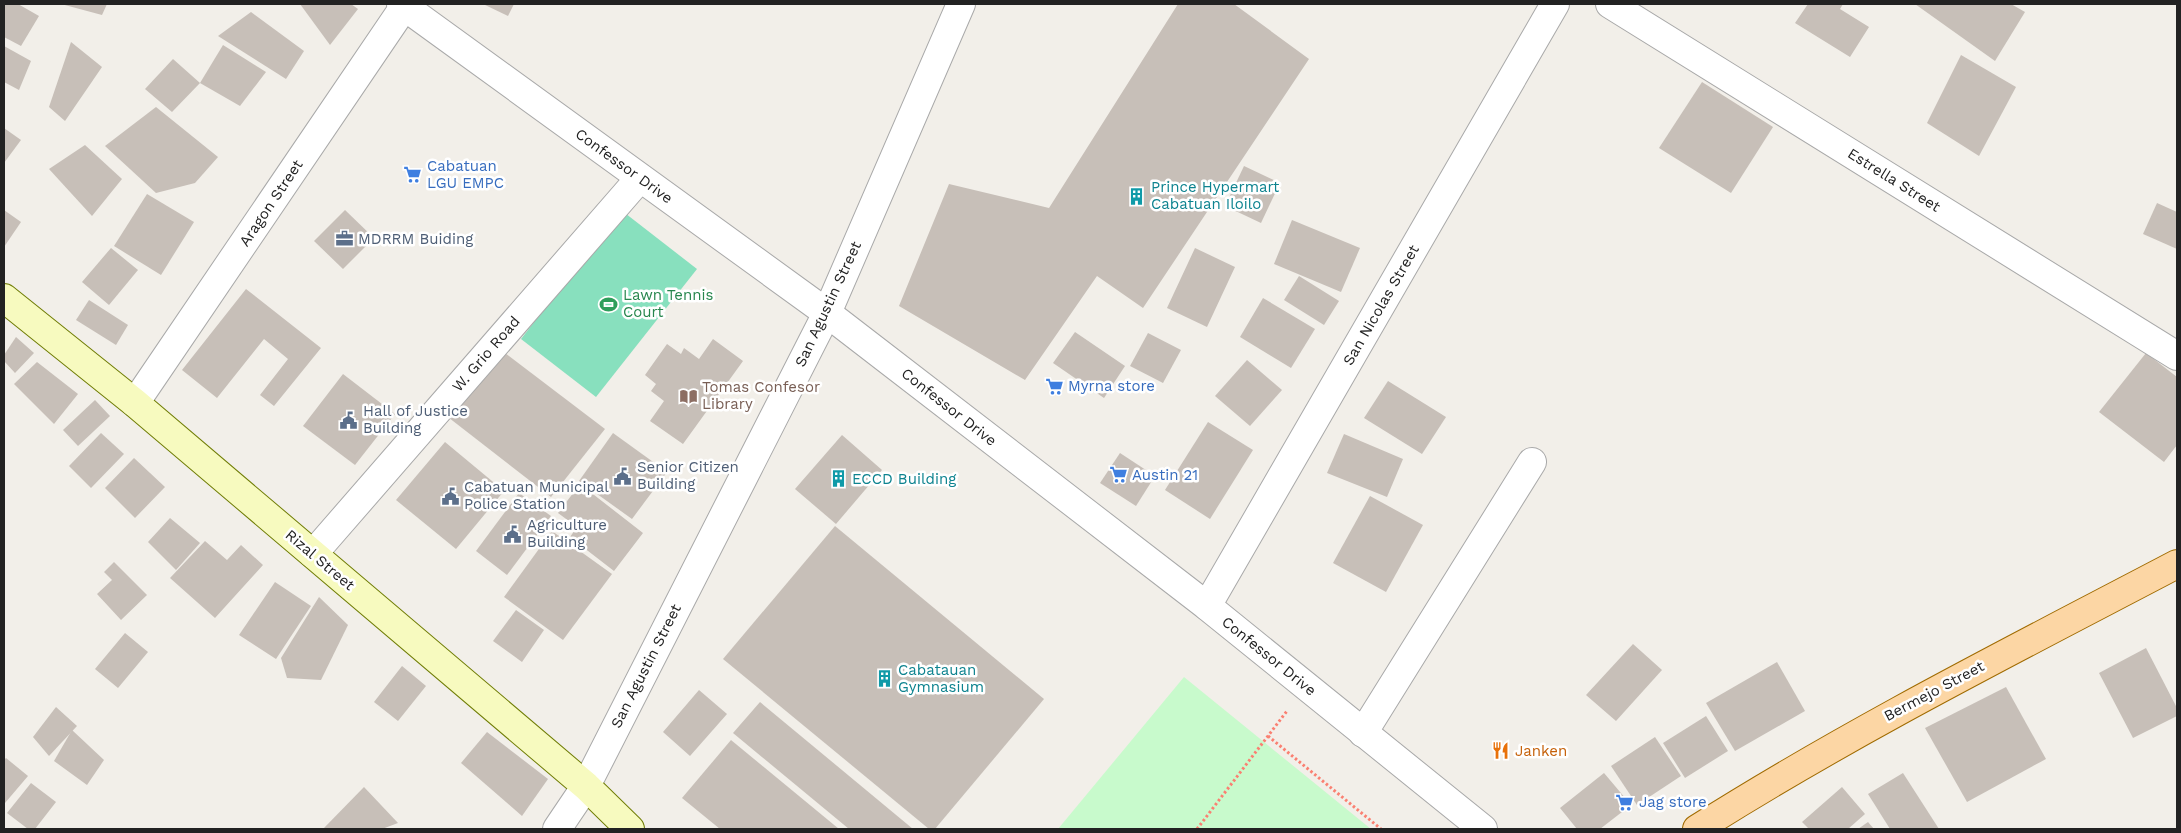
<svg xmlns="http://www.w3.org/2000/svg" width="2181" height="833" viewBox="0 0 2181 833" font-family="'Work Sans',sans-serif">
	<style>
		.park { fill: #c8facc }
		.pitch { fill: #88e0be }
		.building { fill: #c7bfb8 }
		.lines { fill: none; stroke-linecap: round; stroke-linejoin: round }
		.minor-casing { stroke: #a9a9a9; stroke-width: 30 }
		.secondary-casing { stroke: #707d05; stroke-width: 30 }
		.primary-casing { stroke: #a06b00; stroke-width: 30 }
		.path { stroke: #fa8072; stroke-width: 3; stroke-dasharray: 2.5 2.5; stroke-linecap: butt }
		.minor { stroke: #fff; stroke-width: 28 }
		.secondary { stroke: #f7fabf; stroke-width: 28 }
		.primary { stroke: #fcd6a4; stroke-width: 28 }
		.labels { text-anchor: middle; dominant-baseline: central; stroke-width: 5; stroke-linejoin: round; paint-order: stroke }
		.shop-label { font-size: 15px; fill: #366cbe; stroke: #fff; text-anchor: start }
		.street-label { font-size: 15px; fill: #222; stroke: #fff }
		.culture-label { font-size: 15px; fill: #0d838f; stroke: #fff; text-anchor: start }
		.service-label { font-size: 15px; fill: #4e5e75; stroke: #fff; text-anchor: start }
		.leisure-label { font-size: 15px; fill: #27864d; stroke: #fff; text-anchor: start }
		.education-label { font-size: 15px; fill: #785e54; stroke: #fff; text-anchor: start }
		.food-label { font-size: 15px; fill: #c56008; stroke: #fff; text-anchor: start }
	</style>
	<rect width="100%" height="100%" fill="#f2efe9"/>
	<path class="park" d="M 1184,677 L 1371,829 L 1058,829 Z"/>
	<path class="pitch" d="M 621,210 L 697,269 L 596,397 L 521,339 Z"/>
	<g class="building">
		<path d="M 4,4 L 18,4 L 39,16 L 21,46 L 4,37 Z"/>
		<path d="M 61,4 L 107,4 L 102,15 Z"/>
		<path d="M 300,4 L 351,4 L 358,9 L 330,45 Z"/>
		<path d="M 483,4 L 514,4 L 508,16 Z"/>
		<path d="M 1178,4 L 1234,4 L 1309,59 L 1143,308 L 1097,276 L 1025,380 L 899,306 L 949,184 L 1049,208 Z"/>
		<path d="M 1808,4 L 1843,4 L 1840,9 L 1869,27 L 1850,57 L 1795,23 Z"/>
		<path d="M 1915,4 L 2011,4 L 2025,12 L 1995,61 Z"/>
		<path d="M 251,12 L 304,51 L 286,79 L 218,36 Z"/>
		<path d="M 71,42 L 102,67 L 65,121 L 49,107 Z"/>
		<path d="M 223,45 L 266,72 L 240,106 L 200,83 Z"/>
		<path d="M 4,46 L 31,61 L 19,90 L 4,82 Z"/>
		<path d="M 1961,55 L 2016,87 L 1979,156 L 1927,123 Z"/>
		<path d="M 173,59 L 200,83 L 172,112 L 145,89 Z"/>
		<path d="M 1702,82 L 1773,127 L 1731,193 L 1659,148 Z"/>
		<path d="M 156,107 L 218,157 L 195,183 L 156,193 L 105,146 Z"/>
		<path d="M 4,128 L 21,140 L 4,163 Z"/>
		<path d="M 85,145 L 122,179 L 92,216 L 49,169 Z"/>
		<path d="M 1244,166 L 1280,183 L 1261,223 L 1225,206 Z"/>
		<path d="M 147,194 L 194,222 L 161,275 L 114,246 Z"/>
		<path d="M 2157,203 L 2177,212 L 2177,249 L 2143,234 Z"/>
		<path d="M 4,210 L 21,222 L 4,247 Z"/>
		<path d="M 345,210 L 374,238 L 343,269 L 314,241 Z"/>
		<path d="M 1292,220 L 1360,248 L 1341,292 L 1274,264 Z"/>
		<path d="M 111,248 L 138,270 L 109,305 L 82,282 Z"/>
		<path d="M 1195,248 L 1235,267 L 1207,327 L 1167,308 Z"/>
		<path d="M 1299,276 L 1339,301 L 1324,325 L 1284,300 Z"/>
		<path d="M 246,289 L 321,348 L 274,406 L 260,395 L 288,359 L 264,339 L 217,398 L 182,370 Z"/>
		<path d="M 1263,298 L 1315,329 L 1291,368 L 1240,337 Z"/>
		<path d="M 89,300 L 128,325 L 116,345 L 76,320 Z"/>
		<path d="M 1075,332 L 1125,366 L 1104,398 L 1053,363 Z"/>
		<path d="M 1148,333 L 1181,350 L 1163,383 L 1130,366 Z"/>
		<path d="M 16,337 L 34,353 L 15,373 L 4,361 L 4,355 Z"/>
		<path d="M 713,339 L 743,361 L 683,444 L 650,421 L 664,401 L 651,391 L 656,384 L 645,375 L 667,344 L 681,354 L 684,348 L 699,359 Z"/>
		<path d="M 497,347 L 605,429 L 551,497 L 444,414 Z"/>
		<path d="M 2146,353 L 2177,377 L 2177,445 L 2164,462 L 2099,412 Z"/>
		<path d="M 1247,360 L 1282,390 L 1250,426 L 1215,396 Z"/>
		<path d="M 37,362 L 78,394 L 54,424 L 14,384 Z"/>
		<path d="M 343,374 L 395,414 L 355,465 L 303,426 Z"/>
		<path d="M 1388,381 L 1446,417 L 1422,454 L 1364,418 Z"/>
		<path d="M 95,400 L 110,416 L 78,446 L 63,430 Z"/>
		<path d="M 1208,422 L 1253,450 L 1210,519 L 1165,490 Z"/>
		<path d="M 101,433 L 124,454 L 91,488 L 69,466 Z"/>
		<path d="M 613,433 L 667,472 L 632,519 L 579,481 Z"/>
		<path d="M 1344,434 L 1403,459 L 1387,497 L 1327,473 Z"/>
		<path d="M 842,435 L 882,470 L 836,524 L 795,489 Z"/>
		<path d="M 445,442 L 504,491 L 456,549 L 396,500 Z"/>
		<path d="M 1120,453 L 1155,476 L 1136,506 L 1100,483 Z"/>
		<path d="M 134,458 L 165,487 L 135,518 L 105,488 Z"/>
		<path d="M 580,484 L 643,533 L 614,571 L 570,537 L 577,527 L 558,513 Z"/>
		<path d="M 519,493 L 551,516 L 507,575 L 476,551 Z"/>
		<path d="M 1370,496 L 1423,525 L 1386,592 L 1333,563 Z"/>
		<path d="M 170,518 L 200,543 L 176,570 L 148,542 Z"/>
		<path d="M 835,526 L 1044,699 L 935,829 L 929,829 L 723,659 Z"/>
		<path d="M 552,531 L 612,574 L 563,640 L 504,597 Z"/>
		<path d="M 205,541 L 227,560 L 241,545 L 263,565 L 215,618 L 170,578 Z"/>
		<path d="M 114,562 L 147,595 L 121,620 L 97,594 L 112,580 L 104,572 Z"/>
		<path d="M 275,582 L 311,606 L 276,659 L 239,635 Z"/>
		<path d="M 319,597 L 348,625 L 321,680 L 287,678 L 281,658 Z"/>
		<path d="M 516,610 L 544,630 L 522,662 L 493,641 Z"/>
		<path d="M 125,633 L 148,652 L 118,688 L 95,669 Z"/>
		<path d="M 1633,644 L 1662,670 L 1616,721 L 1586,695 Z"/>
		<path d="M 2146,648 L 2177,708 L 2177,716 L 2133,738 L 2099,673 Z"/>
		<path d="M 1777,662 L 1805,711 L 1735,751 L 1706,703 Z"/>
		<path d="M 402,666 L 426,686 L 398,721 L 374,702 Z"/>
		<path d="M 2006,687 L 2046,759 L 1967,802 L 1925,728 Z"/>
		<path d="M 699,690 L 727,714 L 690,756 L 663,732 Z"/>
		<path d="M 760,702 L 913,829 L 849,829 L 733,733 Z"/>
		<path d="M 56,707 L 77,726 L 49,756 L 33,737 Z"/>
		<path d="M 1706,716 L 1728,751 L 1685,778 L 1663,743 Z"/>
		<path d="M 72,730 L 104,760 L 87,785 L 54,761 Z"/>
		<path d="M 487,732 L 548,779 L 522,816 L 461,763 Z"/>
		<path d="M 1655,737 L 1681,776 L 1637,805 L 1611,766 Z"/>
		<path d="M 731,740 L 839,829 L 720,829 L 682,798 Z"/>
		<path d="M 6,758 L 28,776 L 5,803 L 4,760 Z"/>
		<path d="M 1604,773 L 1631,805 L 1600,829 L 1577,829 L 1560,808 Z"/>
		<path d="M 1903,773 L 1939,829 L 1890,829 L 1868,794 Z"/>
		<path d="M 31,783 L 56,802 L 35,829 L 28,829 L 7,813 Z"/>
		<path d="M 364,787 L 398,823 L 382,829 L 323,829 Z"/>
		<path d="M 1842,787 L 1865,814 L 1848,829 L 1809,829 L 1802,822 Z"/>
		<path d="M 1868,822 L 1874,829 L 1858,829 Z"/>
	</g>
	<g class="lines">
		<defs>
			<g id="minor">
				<path d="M 401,4 L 827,313 L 1207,606 L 1483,829"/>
				<path d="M 1610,4 L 2177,356"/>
				<path d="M 135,403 L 406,4"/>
				<path d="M 313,554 L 640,178"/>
				<path d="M 1207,606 L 1555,4"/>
				<path d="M 1363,733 L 1532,462"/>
				<path d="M 557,829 L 586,786 L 827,313 L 961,4"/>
			</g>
			<path id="secondary" d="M 4,298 L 135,403 L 586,786 L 630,829"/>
			<path id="primary" d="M 1697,829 C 1852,731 2015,649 2177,564"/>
		</defs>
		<use href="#minor" class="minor-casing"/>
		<use href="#secondary" class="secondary-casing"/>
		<use href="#primary" class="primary-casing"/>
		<g class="path">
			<path d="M 1268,736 L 1381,829"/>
			<path d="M 1197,829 L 1287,711"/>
		</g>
		<use href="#minor" class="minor"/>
		<use href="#secondary" class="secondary"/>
		<use href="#primary" class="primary"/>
	</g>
	<defs>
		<symbol id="supermarket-bare" viewBox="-9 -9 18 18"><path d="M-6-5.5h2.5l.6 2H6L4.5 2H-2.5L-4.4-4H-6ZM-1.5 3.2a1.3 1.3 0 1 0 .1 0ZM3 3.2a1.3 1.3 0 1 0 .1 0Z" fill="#3f7fe0" stroke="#fff" stroke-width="2.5" paint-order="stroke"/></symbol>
		<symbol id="building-bare" viewBox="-9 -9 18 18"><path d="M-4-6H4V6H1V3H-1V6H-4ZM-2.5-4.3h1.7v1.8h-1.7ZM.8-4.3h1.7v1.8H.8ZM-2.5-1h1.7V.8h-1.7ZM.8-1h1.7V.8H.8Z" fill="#0f9aa8" stroke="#fff" stroke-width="2.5" paint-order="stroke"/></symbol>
		<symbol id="office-bare" viewBox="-9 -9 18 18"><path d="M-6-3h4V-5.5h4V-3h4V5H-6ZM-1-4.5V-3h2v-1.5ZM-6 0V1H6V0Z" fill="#5c6f8a" stroke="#fff" stroke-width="2.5" paint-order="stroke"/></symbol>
		<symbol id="stadium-bare" viewBox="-9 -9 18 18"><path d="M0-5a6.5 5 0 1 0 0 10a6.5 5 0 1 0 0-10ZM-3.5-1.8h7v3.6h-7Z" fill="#2e9e5b" stroke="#fff" stroke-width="2.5" paint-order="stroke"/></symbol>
		<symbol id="library-bare" viewBox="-9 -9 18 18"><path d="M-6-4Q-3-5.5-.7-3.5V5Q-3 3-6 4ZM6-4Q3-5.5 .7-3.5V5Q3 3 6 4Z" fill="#8d6e63" stroke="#fff" stroke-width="2.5" paint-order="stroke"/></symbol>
		<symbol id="civic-bare" viewBox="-9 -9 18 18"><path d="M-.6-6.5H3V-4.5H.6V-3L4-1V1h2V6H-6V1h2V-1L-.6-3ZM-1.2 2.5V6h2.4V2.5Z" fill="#5c6f8a" stroke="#fff" stroke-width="2.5" paint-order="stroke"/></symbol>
		<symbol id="restaurant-bare" viewBox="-9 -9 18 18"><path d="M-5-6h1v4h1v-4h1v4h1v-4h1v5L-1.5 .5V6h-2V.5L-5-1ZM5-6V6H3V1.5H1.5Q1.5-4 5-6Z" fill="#e8710a" stroke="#fff" stroke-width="2.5" paint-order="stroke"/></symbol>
	</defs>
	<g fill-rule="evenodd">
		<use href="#supermarket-bare" x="400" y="162" width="25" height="25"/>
		<use href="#building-bare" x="1124" y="184" width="25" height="25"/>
		<use href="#office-bare" x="332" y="226" width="25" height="25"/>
		<use href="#stadium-bare" x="596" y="292" width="25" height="25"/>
		<use href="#supermarket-bare" x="1042" y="374" width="25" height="25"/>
		<use href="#library-bare" x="676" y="384" width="25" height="25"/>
		<use href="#civic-bare" x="336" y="408" width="25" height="25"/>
		<use href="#supermarket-bare" x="1106" y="462" width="25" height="25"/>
		<use href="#civic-bare" x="610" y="464" width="25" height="25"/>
		<use href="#building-bare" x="826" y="466" width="25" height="25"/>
		<use href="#civic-bare" x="438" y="484" width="25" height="25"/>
		<use href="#civic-bare" x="500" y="522" width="25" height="25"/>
		<use href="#building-bare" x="872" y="666" width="25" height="25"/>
		<use href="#restaurant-bare" x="1488" y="738" width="25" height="25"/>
		<use href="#supermarket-bare" x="1612" y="790" width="25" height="25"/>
	</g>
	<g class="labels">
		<g class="shop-label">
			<text x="427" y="166">Cabatuan<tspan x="427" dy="17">LGU EMPC</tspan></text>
			<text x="1068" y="386">Myrna store</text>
			<text x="1132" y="475">Austin 21</text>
			<text x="1639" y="802">Jag store</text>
		</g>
		<g class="street-label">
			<text transform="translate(624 166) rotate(36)">Confessor Drive</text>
			<text transform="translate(1894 180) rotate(32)">Estrella Street</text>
			<text transform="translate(271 203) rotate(-56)">Aragon Street</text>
			<text transform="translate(828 304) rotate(-65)">San Agustin Street</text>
			<text transform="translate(1381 305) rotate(-60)">San Nicolas Street</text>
			<text transform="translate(486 354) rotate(-49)">W. Grio Road</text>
			<text transform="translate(949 407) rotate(38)">Confessor Drive</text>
			<text transform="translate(320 560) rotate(40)">Rizal Street</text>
			<text transform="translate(1269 656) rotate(39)">Confessor Drive</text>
			<text transform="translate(646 666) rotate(-63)">San Agustin Street</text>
			<text transform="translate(1934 691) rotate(-28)">Bermejo Street</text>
		</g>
		<g class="culture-label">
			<text x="1151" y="187">Prince Hypermart<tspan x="1151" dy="17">Cabatuan Iloilo</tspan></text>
			<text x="852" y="479">ECCD Building</text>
			<text x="898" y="670">Cabatauan<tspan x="898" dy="17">Gymnasium</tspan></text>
		</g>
		<g class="service-label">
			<text x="358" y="239">MDRRM Buiding</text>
			<text x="363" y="411">Hall of Justice<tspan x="363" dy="17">Building</tspan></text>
			<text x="637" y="467">Senior Citizen<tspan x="637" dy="17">Building</tspan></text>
			<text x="464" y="487">Cabatuan Municipal<tspan x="464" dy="17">Police Station</tspan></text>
			<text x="527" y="525">Agriculture<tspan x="527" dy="17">Building</tspan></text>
		</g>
		<g class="leisure-label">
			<text x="623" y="295">Lawn Tennis<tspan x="623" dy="17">Court</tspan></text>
		</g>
		<g class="education-label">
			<text x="702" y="387">Tomas Confesor<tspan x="702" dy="17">Library</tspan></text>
		</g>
		<g class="food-label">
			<text x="1515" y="751">Janken</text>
		</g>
	</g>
	<rect width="2181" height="833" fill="none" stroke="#222222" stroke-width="10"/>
</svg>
